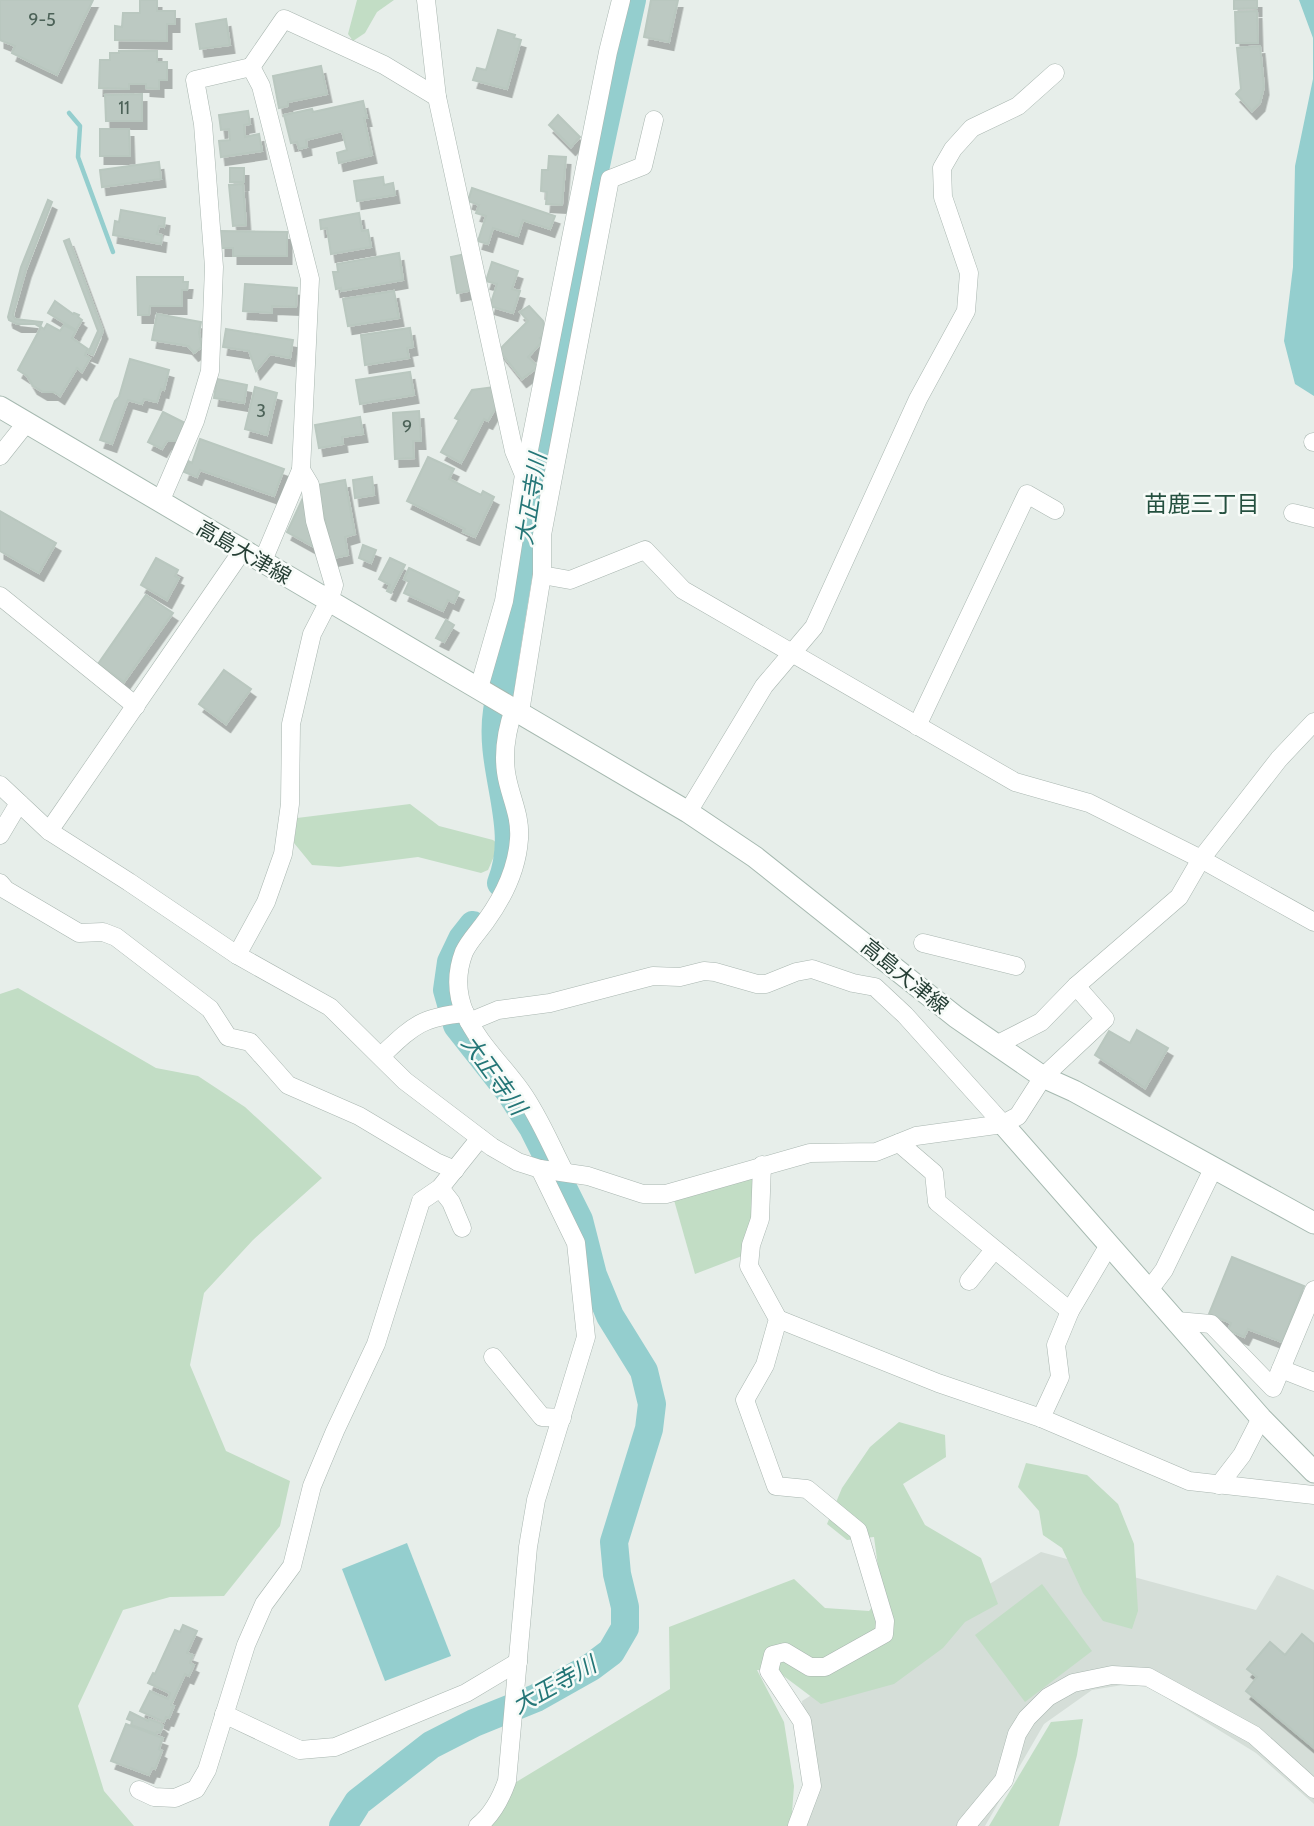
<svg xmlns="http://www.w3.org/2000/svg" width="1314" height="1826" viewBox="0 0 1314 1826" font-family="Cabin,'Noto Sans JP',sans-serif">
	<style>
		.built { fill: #d5ded8 }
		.green { fill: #c2ddc5 }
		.water { fill: #94cece }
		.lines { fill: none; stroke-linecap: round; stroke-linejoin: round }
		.stream { stroke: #94cece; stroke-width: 4.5 }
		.river { stroke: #94cece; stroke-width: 28 }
		.building { fill: #bcc9c2; stroke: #b9c7bf; stroke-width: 2; filter: url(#shadow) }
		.street-casing { stroke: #a9b6b0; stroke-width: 19 }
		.secondary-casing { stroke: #a6b9b0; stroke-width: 23 }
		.street { stroke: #fff; stroke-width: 18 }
		.secondary { stroke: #fff; stroke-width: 21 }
		.labels { text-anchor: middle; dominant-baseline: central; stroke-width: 5; stroke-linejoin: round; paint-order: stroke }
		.number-label { font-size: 18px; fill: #4c6258 }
		.street-label { font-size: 21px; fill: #263f35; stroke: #f7fbf8 }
		.water-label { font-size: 23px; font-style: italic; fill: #247677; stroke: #f7fbf8 }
		.neighbourhood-label { font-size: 23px; fill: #24503f; stroke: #f7fbf8 }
	</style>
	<defs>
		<filter id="shadow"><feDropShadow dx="4.5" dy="8" stdDeviation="0" flood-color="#0004"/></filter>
	</defs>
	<rect width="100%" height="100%" fill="#e7eeea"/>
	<path class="built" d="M 1041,1552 L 1256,1610 L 1277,1575 L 1314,1590 L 1314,1804 L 1256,1753 L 1141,1682 L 1092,1690 L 1044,1724 L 985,1826 L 805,1826 L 812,1790 L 802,1701 Z"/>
	<g class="green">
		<path d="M 357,0 L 394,0 L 377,12 L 365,33 L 353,41 L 348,34 Z"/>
		<path d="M 410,804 L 439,826 L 493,840 L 499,845 L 488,870 L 481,873 L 418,857 L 339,867 L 312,865 L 294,843 L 297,818 Z"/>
		<path d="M 18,988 L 156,1068 L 198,1076 L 245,1107 L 322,1178 L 253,1240 L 204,1293 L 190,1365 L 226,1451 L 290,1481 L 280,1526 L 224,1596 L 170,1597 L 123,1610 L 78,1706 L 104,1791 L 134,1826 L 0,1826 L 0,994 Z"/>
		<path d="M 753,1177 L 751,1224 L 742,1256 L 695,1274 L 674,1200 Z"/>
		<path d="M 899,1422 L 945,1435 L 946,1457 L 903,1484 L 925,1525 L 981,1558 L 998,1604 L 965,1622 L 943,1648 L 894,1684 L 821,1704 L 777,1671 L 757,1670 L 784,1722 L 794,1786 L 791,1826 L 475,1826 L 508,1787 L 670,1689 L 669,1627 L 794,1579 L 825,1608 L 869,1611 L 882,1596 L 874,1537 L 847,1540 L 827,1524 L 842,1488 L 870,1447 Z"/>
		<path d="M 1026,1463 L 1087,1475 L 1118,1504 L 1134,1544 L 1138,1611 L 1132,1629 L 1103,1621 L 1083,1593 L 1062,1548 L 1043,1535 L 1039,1511 L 1018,1487 Z"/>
		<path d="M 1042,1584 L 1092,1651 L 1025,1702 L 975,1635 Z"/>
		<path d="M 1083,1719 L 1077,1755 L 1059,1826 L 989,1826 L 1051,1722 Z"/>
	</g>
	<g class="water">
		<path d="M 1299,0 L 1314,0 L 1314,396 L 1295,384 L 1284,341 L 1293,267 L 1295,166 L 1313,79 L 1313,38 Z"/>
		<path d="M 407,1543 L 451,1656 L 385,1681 L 342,1569 Z"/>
	</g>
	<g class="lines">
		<path class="stream" d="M 69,113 L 80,126 L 78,157 L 113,252"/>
		<g class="river">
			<path d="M 501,883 C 524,826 488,770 497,711 C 532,472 579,236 632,0"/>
			<path d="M 343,1826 L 358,1802 L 431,1745 L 474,1723 L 536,1698 L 591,1667 L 611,1652 L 625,1628 L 625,1607 L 617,1574 L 614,1542 L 649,1429 L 652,1404 L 644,1371 L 610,1316 L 593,1275 L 579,1220 L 533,1128 L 509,1091 L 457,1025 L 447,990 L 451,962 L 462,939 L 473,925"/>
		</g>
	</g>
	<g class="building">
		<path d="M 0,0 L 93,0 L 57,75 L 12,53 L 15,46 L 0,40 Z"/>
		<path d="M 140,0 L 157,0 L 157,11 L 175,11 L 175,24 L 167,24 L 167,41 L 115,40 L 115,26 L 122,27 L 123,13 L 140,13 Z"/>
		<path d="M 651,0 L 678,0 L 669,42 L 644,37 Z"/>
		<path d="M 1234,0 L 1257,0 L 1257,8 L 1234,9 Z"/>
		<path d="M 1257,11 L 1258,43 L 1236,43 L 1235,12 Z"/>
		<path d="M 226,19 L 230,45 L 200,49 L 196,24 Z"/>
		<path d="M 498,30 L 515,35 L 514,38 L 521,40 L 507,89 L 473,80 L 477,68 L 486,70 Z"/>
		<path d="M 1260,46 L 1264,87 L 1260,103 L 1252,111 L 1236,94 L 1241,89 L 1237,48 Z"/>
		<path d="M 119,51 L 157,51 L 157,62 L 167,62 L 167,80 L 159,80 L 159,89 L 146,88 L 146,84 L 129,84 L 129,89 L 99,88 L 100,60 L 110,60 L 110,53 L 119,53 Z"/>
		<path d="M 321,66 L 327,94 L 288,102 L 288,106 L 279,108 L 273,76 Z"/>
		<path d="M 142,94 L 142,121 L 106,121 L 105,95 Z"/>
		<path d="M 363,101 L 367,118 L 364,118 L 372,155 L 339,163 L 337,153 L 347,150 L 342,131 L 306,140 L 307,147 L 299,149 L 297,142 L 291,143 L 284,115 L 312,109 L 313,112 Z"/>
		<path d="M 248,111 L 250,124 L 244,125 L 245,137 L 259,134 L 262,151 L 221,157 L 219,141 L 230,140 L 229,129 L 221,130 L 219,115 Z"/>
		<path d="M 558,115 L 580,137 L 571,147 L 549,125 Z"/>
		<path d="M 100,129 L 129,129 L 130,156 L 100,156 Z"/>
		<path d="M 549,156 L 566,157 L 562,205 L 546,204 L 547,192 L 541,191 L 542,170 L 548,170 Z"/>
		<path d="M 159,162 L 161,179 L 102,187 L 100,170 Z"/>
		<rect x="230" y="168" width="14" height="14"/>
		<path d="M 383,177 L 384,185 L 393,183 L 395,195 L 357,201 L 354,181 Z"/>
		<path d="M 243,184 L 246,225 L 233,226 L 229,185 Z"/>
		<path d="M 472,188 L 555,216 L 550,229 L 523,220 L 518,236 L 493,228 L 488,244 L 478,241 L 486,216 L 476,213 L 479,205 L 468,201 Z"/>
		<path d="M 48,200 L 52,202 L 26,270 L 13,315 L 15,319 L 42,322 L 40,327 L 35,324 L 17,324 L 9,320 L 8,317 L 21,267 Z"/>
		<path d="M 121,210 L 165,218 L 164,227 L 159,226 L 157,234 L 162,235 L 161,244 L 113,235 L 115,221 L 119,222 Z"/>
		<path d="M 359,213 L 362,231 L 368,230 L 371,247 L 331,254 L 327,228 L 321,229 L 320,220 Z"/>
		<path d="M 221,231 L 287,232 L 287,256 L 233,256 L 233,248 L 221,248 Z"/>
		<path d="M 69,239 L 103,331 L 93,355 L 88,353 L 98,331 L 64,241 Z"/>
		<path d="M 399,253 L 403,280 L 341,291 L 341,288 L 336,289 L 333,272 L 338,272 L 337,264 Z"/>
		<path d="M 466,254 L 473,290 L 457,293 L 451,257 Z"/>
		<path d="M 492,262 L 518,271 L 512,289 L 520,291 L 513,313 L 490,306 L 497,284 L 486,281 Z"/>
		<path d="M 137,277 L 183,277 L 183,282 L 188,282 L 187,290 L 182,290 L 182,306 L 150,306 L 149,315 L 138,315 Z"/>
		<path d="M 245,284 L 297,288 L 296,307 L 272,306 L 272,313 L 243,311 Z"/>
		<path d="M 394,291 L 399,318 L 348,326 L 343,299 Z"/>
		<path d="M 55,301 L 73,314 L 74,313 L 79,315 L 78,317 L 82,320 L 76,330 L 48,313 Z"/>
		<path d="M 529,306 L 543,321 L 545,332 L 540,338 L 543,341 L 528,357 L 538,367 L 522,379 L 499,350 L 528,321 L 520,312 Z"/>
		<path d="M 157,314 L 201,322 L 199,333 L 202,347 L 194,353 L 188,346 L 152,340 Z"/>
		<path d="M 47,324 L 60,331 L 64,325 L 76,331 L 72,338 L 88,349 L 85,355 L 90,358 L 82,372 L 77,368 L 60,396 L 54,392 L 43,392 L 33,386 L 27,376 L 18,370 L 41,327 L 44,329 Z"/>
		<path d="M 410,328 L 413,347 L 407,348 L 409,358 L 365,365 L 361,335 Z"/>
		<path d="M 226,329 L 293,340 L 290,358 L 270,354 L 256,371 L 249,351 L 223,347 Z"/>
		<path d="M 130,359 L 169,370 L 164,390 L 161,389 L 157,402 L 144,399 L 142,404 L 128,400 L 112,444 L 100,440 L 115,401 L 119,397 Z"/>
		<path d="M 410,372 L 414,395 L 360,404 L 356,380 Z"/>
		<path d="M 217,379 L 247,385 L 244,403 L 214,398 Z"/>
		<path d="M 255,387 L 277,393 L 267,435 L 245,429 Z"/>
		<path d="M 494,387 L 499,402 L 488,421 L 484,419 L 461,463 L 441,452 L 459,420 L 455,418 L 472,390 Z"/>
		<path d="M 419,411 L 421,441 L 413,441 L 414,458 L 395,459 L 393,413 Z"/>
		<path d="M 163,412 L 187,424 L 179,441 L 167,441 L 162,449 L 148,442 Z"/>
		<path d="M 360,417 L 363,434 L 342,437 L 343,444 L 319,448 L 315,425 Z"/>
		<path d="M 200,439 L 284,469 L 274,496 L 200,470 L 197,477 L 184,472 L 188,461 L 192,463 Z"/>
		<path d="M 428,457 L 454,469 L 449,479 L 481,495 L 483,491 L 494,497 L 475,537 L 463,532 L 465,529 L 407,501 Z"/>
		<path d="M 372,477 L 374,495 L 355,498 L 353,480 Z"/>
		<path d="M 345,480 L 355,534 L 345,537 L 348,555 L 333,558 L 322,506 L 318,507 L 317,498 L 321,497 L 318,485 Z"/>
		<path d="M 302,500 L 314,547 L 287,532 Z"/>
		<path d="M 0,511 L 56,543 L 39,573 L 0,551 Z"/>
		<path d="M 363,545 L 376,550 L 371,563 L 359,558 Z"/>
		<path d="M 156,558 L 178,570 L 175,576 L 179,578 L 167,600 L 141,585 Z"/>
		<path d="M 390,558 L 405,565 L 391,593 L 387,591 L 390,585 L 379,579 Z"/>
		<path d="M 409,568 L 459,592 L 454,603 L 448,600 L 443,611 L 404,593 L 409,582 L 404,579 Z"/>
		<path d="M 146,595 L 173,613 L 124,682 L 98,664 Z"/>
		<path d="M 446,620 L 454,625 L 444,642 L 436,638 Z"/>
		<path d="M 224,670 L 251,689 L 226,724 L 199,704 Z"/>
		<path d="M 1137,1030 L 1168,1048 L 1145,1088 L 1095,1055 L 1109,1031 L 1130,1043 Z"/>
		<path d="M 1232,1257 L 1304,1286 L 1282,1342 L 1248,1329 L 1244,1337 L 1228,1330 L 1231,1323 L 1209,1314 Z"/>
		<path d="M 183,1625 L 197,1631 L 187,1653 L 193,1655 L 190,1663 L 194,1665 L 189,1676 L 185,1674 L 171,1705 L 174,1706 L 169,1718 L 166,1717 L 164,1722 L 140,1711 L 150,1691 L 168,1699 L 170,1693 L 148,1683 L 153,1673 L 155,1674 L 175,1630 L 180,1632 Z"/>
		<path d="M 1302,1634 L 1314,1644 L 1314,1748 L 1246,1691 L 1257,1677 L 1247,1669 L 1270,1642 L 1285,1655 Z"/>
		<path d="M 130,1712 L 148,1721 L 149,1719 L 160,1723 L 163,1726 L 160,1733 L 157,1732 L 156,1734 L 131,1725 L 132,1721 L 127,1719 Z"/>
		<path d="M 126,1724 L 163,1738 L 159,1749 L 162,1751 L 155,1769 L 152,1768 L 149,1775 L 111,1761 Z"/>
	</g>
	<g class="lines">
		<defs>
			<g id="street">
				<path d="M 426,0 L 437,97 L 514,451 L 524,475"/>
				<path d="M 251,67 L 284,19 L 384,65 L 437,97"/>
				<path d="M 1313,442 L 1314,442"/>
				<path d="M 0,456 L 27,422"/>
				<path d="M 160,502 L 195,421 L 210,371 L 214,267 L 203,124 L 195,80 L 251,67 L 261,86 L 310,279 L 301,470 L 310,485 L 315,521 L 334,585 L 329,601 L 312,634 L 291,724 L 290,804 L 283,854 L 266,902 L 237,955"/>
				<path d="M 1293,513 L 1314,518"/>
				<path d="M 262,563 L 301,470"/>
				<path d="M 542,575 L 570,580 L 645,550 L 683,590 L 1015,782 L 1089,803 L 1201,859 L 1314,922"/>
				<path d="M 0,596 L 136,706"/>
				<path d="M 479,688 L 504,601 L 524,475 L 608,52 L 621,0"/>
				<path d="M 514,709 C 507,729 503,750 506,772 C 509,795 521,814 519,839 C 517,870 504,896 486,921 C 479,931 469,941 464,952 C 441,1012 491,1049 521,1091 C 539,1116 550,1144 564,1171"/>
				<path d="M 520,712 L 542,575 L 542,535 L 610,179 L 643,166 L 654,120"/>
				<path d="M 917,726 L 1027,494 L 1055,510"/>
				<path d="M 0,785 L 49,831 L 129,882 L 237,955 L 330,1007 L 405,1081 L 492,1147 L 518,1162 L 540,1169 L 588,1176 L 643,1194 L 666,1194 L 810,1153 L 876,1152 L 916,1136 L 1003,1124 L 1018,1116 L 1043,1077 L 1105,1019 L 1076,986"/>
				<path d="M 688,812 L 764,686 L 814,627 L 918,399 L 966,311 L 969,273 L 943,197 L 942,168 L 953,149 L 972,128 L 1018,106 L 1055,73"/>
				<path d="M 49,831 L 242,551"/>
				<path d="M 0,835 L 19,803"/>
				<path d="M 0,883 L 6,890 L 79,933 L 103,932 L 116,937 L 210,1009 L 228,1037 L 250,1042 L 288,1085 L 359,1116 L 436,1162 L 455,1170"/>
				<path d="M 923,943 L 1016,966"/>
				<path d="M 469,1022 L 498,1010 L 550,1003 L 653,976 L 680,977 L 704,971 L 715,972 L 757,984 L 766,984 L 796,972 L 812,969 L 853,983 L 875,987 L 905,1015 L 1003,1124"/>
				<path d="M 998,1044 L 1041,1022 L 1076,986 L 1179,897 L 1201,859 L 1279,759 L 1314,722"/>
				<path d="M 381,1056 C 412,1027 420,1017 465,1013"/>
				<path d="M 899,1143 L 934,1173 L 937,1202 L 1070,1311"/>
				<path d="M 762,1165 L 760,1219 L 751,1245 L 749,1266 L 778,1319 L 765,1365 L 745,1400 L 776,1486 L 807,1489 L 858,1531 L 885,1621 L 884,1634 L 825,1667 L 810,1667 L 785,1652 L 773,1655 L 769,1671 L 802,1721 L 812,1786 L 797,1826"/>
				<path d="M 440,1188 L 451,1202 L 462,1228"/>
				<path d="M 969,1281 L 994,1250"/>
				<path d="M 1149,1290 L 1164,1270 L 1213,1169"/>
				<path d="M 778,1319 L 938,1383 L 1041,1418 L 1189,1481 L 1314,1495"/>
				<path d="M 1177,1321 L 1211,1324 L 1273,1388 L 1314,1290"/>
				<path d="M 493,1357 L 542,1417 L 562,1418"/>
				<path d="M 1281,1369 L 1314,1382"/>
				<path d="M 1041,1418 L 1060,1377 L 1056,1345 L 1070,1311 L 1109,1245"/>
				<path d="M 1219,1485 L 1242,1455 L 1261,1418"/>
				<path d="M 224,1714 L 300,1750 L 335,1747 L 466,1693 L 518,1662"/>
				<path d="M 139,1790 L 154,1797 L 175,1798 L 196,1789 L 207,1770 L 246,1645 L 264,1604 L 292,1566 L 312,1486 L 335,1431 L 376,1344 L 421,1201 L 440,1188 L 480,1138"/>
				<path d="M 478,1826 C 492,1815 501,1798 507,1781 L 528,1547 L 536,1500 L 586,1337 L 576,1243 L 540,1169"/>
				<path d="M 966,1826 L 1004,1780 L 1017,1734 L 1027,1718 L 1048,1697 L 1073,1683 L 1112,1675 L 1148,1677 L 1254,1735 L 1314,1789"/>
			</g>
			<g id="secondary">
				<path d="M 0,407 L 688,812 L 755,857 L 956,1017 L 1043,1077 L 1074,1091 L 1314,1223"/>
				<path d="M 1003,1124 L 1261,1418 L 1314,1472"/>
			</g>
		</defs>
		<use href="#street" class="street-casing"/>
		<use href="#secondary" class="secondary-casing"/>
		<use href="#street" class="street"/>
		<use href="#secondary" class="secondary"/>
	</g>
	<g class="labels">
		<g class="number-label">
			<text x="42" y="20">9-5</text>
			<text x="124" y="108">11</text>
			<text x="261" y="411">3</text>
			<text x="407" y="427">9</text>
		</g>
		<g class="street-label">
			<text transform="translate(244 552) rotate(30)">高島大津線</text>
			<text transform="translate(905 976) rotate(39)">高島大津線</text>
		</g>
		<g class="water-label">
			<text transform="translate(531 499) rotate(-81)">大正寺川</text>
			<text transform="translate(494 1075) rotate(54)">大正寺川</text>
			<text transform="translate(554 1685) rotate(-29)">大正寺川</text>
		</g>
		<g class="neighbourhood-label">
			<text x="1202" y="504">苗鹿三丁目</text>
		</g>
	</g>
</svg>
